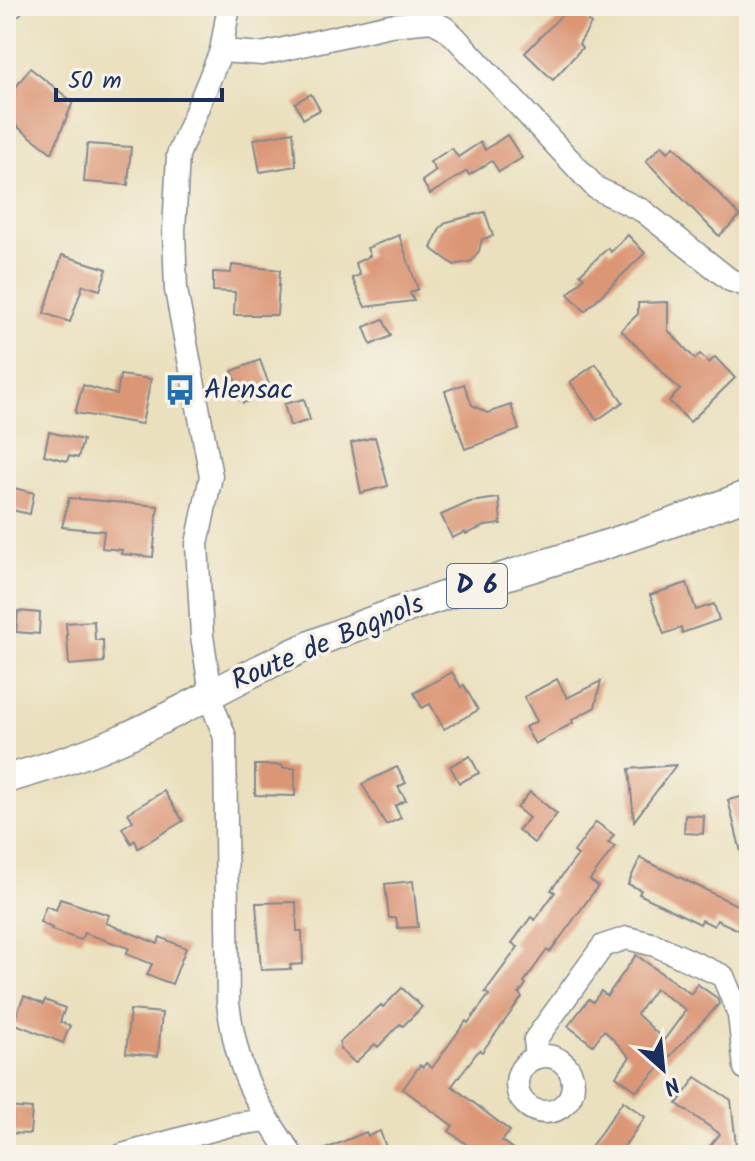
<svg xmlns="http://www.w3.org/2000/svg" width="755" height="1161" viewBox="0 0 755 1161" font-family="Kalam,sans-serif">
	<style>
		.building { fill: #db9676; fill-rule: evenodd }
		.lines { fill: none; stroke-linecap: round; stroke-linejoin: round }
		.minor-casing { stroke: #82888e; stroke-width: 25 }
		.major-casing { stroke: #82888e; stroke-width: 31 }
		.minor { stroke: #fff; stroke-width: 22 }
		.major { stroke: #fff; stroke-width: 28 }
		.labels { text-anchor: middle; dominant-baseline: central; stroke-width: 7; stroke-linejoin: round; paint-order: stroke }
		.shield { fill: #f7f3e8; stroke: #5d6a87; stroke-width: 2 }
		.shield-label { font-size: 26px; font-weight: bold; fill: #1b2f5e }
		.poi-label { font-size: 28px; fill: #1b2f5e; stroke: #f7f3e8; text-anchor: start }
		.street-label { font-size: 28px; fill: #1b2f5e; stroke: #f7f3e8 }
	</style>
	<rect width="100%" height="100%" fill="#f7f3e8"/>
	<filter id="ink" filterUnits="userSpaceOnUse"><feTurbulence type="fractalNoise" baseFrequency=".0125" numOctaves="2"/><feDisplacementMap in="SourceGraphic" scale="16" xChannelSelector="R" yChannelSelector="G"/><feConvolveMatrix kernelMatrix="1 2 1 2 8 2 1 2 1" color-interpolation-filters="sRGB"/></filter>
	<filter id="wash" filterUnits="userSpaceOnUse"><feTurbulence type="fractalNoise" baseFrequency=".006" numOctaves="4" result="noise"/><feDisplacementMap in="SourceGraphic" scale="32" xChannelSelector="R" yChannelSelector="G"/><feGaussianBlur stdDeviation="1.8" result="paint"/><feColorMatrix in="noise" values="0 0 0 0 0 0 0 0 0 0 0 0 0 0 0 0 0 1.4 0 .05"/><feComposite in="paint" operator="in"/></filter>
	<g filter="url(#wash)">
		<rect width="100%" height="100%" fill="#eae0bd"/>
		<g id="blocks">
			<g class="building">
				<path d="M 570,6 L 603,6 L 588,21 L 591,24 L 579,44 L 582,48 L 553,80 L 525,53 Z"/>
				<path d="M 30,68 L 73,102 L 52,153 L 6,118 L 6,80 L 16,87 Z"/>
				<path d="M 311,94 L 320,110 L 303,119 L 295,103 Z"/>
				<path d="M 293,132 L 296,166 L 260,172 L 254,139 Z"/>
				<path d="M 507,135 L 522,158 L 499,172 L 492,161 L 469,175 L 467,171 L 430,194 L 422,181 L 436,171 L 430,162 L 452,148 L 458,157 L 481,142 L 485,150 Z"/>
				<path d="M 87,144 L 131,147 L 128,185 L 84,182 Z"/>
				<path d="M 662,145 L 668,152 L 674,146 L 740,216 L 719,236 L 646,161 Z"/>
				<path d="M 485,212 L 493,236 L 482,239 L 479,251 L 472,261 L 454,265 L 431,248 L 440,228 L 447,222 Z"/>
				<path d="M 399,235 L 418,289 L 410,293 L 414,301 L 365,307 L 352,278 L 360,275 L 355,263 L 370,256 L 367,248 Z"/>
				<path d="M 628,235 L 645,253 L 585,311 L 568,294 L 584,278 L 580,274 L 608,248 L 611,252 Z"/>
				<path d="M 62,255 L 107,269 L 100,290 L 83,285 L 70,322 L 44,313 Z"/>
				<path d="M 232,265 L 280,270 L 277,315 L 234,315 L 235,292 L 213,291 L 213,272 L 231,273 Z"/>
				<path d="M 668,302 L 668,330 L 695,359 L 700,354 L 709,363 L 715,357 L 735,378 L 690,422 L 669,401 L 680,390 L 621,330 L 638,314 L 638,303 Z"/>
				<path d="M 383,319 L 391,336 L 371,345 L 364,327 Z"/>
				<path d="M 260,360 L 272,393 L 243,403 L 232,371 Z"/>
				<path d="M 596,364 L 623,402 L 597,420 L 570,382 Z"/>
				<path d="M 120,375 L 151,379 L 142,424 L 75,413 L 83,385 L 117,395 Z"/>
				<path d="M 464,384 L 472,405 L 487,413 L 511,405 L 519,430 L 465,449 L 445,391 Z"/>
				<path d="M 304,399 L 310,420 L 290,426 L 284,404 Z"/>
				<path d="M 49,432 L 83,440 L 78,458 L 69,456 L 67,461 L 44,455 Z"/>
				<path d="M 375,437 L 388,486 L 361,493 L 351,443 Z"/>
				<path d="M 6,486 L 34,493 L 30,514 L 6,509 Z"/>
				<path d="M 69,498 L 158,506 L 153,557 L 121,554 L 122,550 L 102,548 L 104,531 L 62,527 Z"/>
				<path d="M 499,498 L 501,524 L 485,526 L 466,534 L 465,532 L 452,538 L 441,515 L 470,502 Z"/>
				<path d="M 687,583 L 696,610 L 714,604 L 719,620 L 682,633 L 681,628 L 664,634 L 650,595 Z"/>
				<path d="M 18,611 L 40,613 L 39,634 L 16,632 Z"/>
				<path d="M 94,621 L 95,640 L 103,640 L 104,662 L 69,665 L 66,623 Z"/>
				<path d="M 452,672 L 461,687 L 464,685 L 478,710 L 444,729 L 430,704 L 422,708 L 414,693 Z"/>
				<path d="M 557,679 L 567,698 L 601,681 L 595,707 L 572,720 L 573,723 L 535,744 L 525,727 L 537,721 L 524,697 Z"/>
				<path d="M 470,756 L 479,773 L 459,783 L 450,766 Z"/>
				<path d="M 255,765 L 282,765 L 283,768 L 295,768 L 295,796 L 255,795 Z"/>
				<path d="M 676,765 L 634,821 L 629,769 Z"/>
				<path d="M 397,767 L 406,783 L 398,787 L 406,800 L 395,806 L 401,818 L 386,825 L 362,784 Z"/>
				<path d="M 164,791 L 183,821 L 138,848 L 135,840 L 131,843 L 122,828 L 133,821 L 128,813 Z"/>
				<path d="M 530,792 L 557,814 L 534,843 L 518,830 L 529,818 L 517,808 Z"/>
				<path d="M 749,795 L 749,859 L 743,860 L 728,800 Z"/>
				<path d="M 685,815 L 704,816 L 703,834 L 684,833 Z"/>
				<path d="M 596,822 L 614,835 L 608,843 L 615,846 L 590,880 L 598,886 L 550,952 L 547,950 L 524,982 L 526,984 L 519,994 L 522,997 L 501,1026 L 482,1052 L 479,1050 L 452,1086 L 510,1131 L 502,1141 L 521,1155 L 480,1155 L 449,1131 L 453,1126 L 403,1089 L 420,1065 L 423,1067 L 426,1063 L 432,1068 L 466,1021 L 468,1023 L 489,995 L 485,992 L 518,947 L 512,943 L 531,917 L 535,920 L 555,892 L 551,890 L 578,855 L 574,852 Z"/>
				<path d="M 640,858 L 749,911 L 749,935 L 717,920 L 714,926 L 702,920 L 700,924 L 639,894 L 641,890 L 628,884 Z"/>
				<path d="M 413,881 L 418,927 L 398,928 L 396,918 L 389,918 L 385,884 Z"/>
				<path d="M 60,899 L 109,915 L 106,923 L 158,944 L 160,937 L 186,948 L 172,984 L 147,975 L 152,964 L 126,954 L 129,948 L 84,933 L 81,940 L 51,930 L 52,928 L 40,922 L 46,906 L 56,910 Z"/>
				<path d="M 296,902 L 297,931 L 302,931 L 303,964 L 290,965 L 291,969 L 261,970 L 256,903 Z"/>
				<path d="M 636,955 L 691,994 L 697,984 L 717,998 L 719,1004 L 637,1091 L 616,1076 L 630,1057 L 604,1030 L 593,1045 L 568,1026 L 589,999 L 593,1002 L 601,991 L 607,996 ZM 655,989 L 686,1010 L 664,1040 L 637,1014 Z"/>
				<path d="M 402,988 L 422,1007 L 403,1026 L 400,1024 L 378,1047 L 375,1044 L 355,1063 L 340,1049 L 340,1042 L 381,1005 L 383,1007 Z"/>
				<path d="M 24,996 L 43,1004 L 45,1000 L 65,1008 L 60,1022 L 70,1026 L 63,1043 L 13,1023 Z"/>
				<path d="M 130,1010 L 162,1013 L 158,1056 L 126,1053 Z"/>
				<path d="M 696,1077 L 731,1100 L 736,1145 L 727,1155 L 710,1146 L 720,1134 L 677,1104 Z"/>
				<path d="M 623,1101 L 645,1117 L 618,1155 L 585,1155 Z"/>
				<path d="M 6,1107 L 32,1109 L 30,1134 L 6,1133 Z"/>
				<path d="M 380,1131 L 389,1155 L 311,1155 L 366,1132 L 368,1136 Z"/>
			</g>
		</g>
	</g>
	<g filter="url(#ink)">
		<use href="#blocks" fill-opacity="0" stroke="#82888e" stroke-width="2"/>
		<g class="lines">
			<defs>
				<g id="minor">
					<path d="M 229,6 L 221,51 L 178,155 L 174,231 L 176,290 L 211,476 L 197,544 L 202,636 L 213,706 L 225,737 L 228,1003 C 237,1071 253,1100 292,1155"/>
					<path d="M 6,11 L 12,6"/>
					<path d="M 221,51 L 262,54 L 390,25 L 432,21 L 445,28 L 455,37 L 596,188 L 643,211 L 730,280 L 749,286"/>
					<circle cx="545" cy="1084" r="28"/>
					<path d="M 537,1057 L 535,1040 L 603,946 L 627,938 L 655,945 L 723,976 L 739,1015 L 745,1068 L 749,1070"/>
					<path d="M 122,1155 L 230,1125 L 267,1120"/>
				</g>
				<path id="major" d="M 6,779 C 45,768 84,756 121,739 C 195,706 264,662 340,633 C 474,580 615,548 749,494"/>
			</defs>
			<use href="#minor" class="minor-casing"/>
			<use href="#major" class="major-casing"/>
			<use href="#minor" class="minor"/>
			<use href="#major" class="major"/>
		</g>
	</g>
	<defs>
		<symbol id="bus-bare" viewBox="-9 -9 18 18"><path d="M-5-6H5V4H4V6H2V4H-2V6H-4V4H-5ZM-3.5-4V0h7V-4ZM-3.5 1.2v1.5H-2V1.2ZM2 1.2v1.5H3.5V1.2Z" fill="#1f6fb2" stroke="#f7f3e8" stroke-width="2.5" paint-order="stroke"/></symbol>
	</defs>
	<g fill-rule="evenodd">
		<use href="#bus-bare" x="158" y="368" width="44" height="44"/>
	</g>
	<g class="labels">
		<rect class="shield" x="447" y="564" width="60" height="44" rx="6"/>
		<g class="shield-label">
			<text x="477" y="586">D 6</text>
		</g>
		<g class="poi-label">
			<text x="204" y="390">Alensac</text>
		</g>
		<g class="street-label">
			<text transform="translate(328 643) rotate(-23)">Route de Bagnols</text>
		</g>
	</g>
	<rect width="755" height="1161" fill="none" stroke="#f7f3e8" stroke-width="32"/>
	<g transform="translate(663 1069) rotate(153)" stroke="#f7f3e8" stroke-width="6" paint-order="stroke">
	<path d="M0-6L14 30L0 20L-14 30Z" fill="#1b2f5e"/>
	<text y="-12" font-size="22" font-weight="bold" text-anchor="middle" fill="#1b2f5e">N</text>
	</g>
	<path d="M56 88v12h166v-12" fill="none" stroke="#1b2f5e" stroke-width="4"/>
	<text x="68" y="88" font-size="24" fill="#1b2f5e" stroke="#f7f3e8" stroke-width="6" paint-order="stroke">50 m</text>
</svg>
